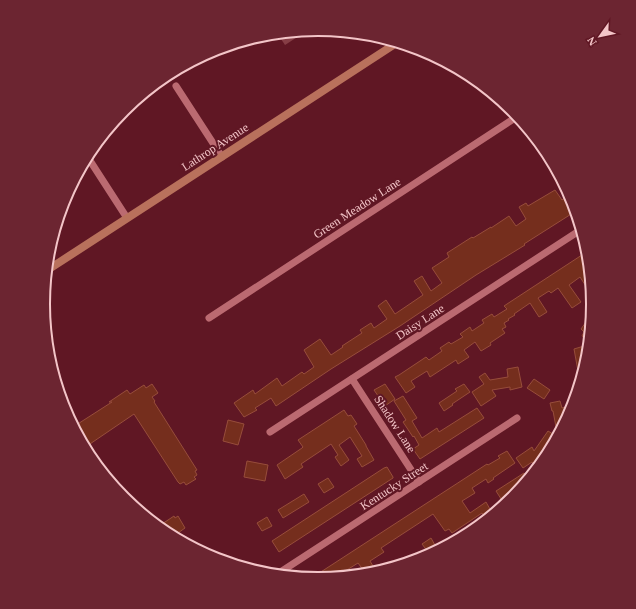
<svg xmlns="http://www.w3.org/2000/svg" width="636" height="609" viewBox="0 0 636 609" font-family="'Times New Roman',serif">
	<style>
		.green { fill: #863e46 }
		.building { fill: #752e1d; stroke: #974d3b }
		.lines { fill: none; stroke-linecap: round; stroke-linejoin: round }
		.street { stroke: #bb6a71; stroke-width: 7 }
		.secondary { stroke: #b9715c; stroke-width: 8 }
		.labels { text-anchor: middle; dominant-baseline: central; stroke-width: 4; stroke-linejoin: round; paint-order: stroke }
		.street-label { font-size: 12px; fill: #f3c5c8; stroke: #601724 }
		.rim { fill: none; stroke: #f3c5c8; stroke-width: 2 }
	</style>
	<rect width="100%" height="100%" fill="#601724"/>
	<path class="green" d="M 308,30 L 285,45 L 277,33 Z"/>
	<g class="building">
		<path d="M 555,190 L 562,200 L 567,196 L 576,211 L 524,244 L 525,245 L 476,275 L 400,326 L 331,369 L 276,406 L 271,398 L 255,408 L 257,410 L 244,417 L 234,403 L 253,390 L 255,394 L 277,378 L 282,386 L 302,372 L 304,374 L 314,367 L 304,350 L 320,339 L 331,355 L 343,347 L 342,346 L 362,333 L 360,330 L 371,323 L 374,328 L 387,319 L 378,306 L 386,300 L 395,314 L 423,295 L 414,281 L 422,276 L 431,291 L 442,283 L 432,268 L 449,257 L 447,253 L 472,237 L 473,238 L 491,227 L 491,228 L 509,216 L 516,226 L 526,219 L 519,207 L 526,203 L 528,206 Z"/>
		<path d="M 588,251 L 593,297 L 580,277 L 569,285 L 581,302 L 572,308 L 558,288 L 551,293 L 549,291 L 538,298 L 547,312 L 539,317 L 530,303 L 514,314 L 515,315 L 508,319 L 509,320 L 504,323 L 506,327 L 502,329 L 505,333 L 490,343 L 491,345 L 481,351 L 475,342 L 464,350 L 469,357 L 458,364 L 456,360 L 430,377 L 427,371 L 411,381 L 415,387 L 406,393 L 395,377 L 399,375 L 426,357 L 429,360 L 442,351 L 440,348 L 449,342 L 451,344 L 463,337 L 460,334 L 470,327 L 472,331 L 484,323 L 482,320 L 492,314 L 494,317 L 507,309 L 504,306 L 507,304 Z"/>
		<path d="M 593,312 L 590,338 L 590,342 L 582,336 L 584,332 L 581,329 Z"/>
		<path d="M 584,346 L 587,362 L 585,370 L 578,371 L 574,349 Z"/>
		<path d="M 518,367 L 522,387 L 510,390 L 510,387 L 492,390 L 496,396 L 481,406 L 472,392 L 484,384 L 479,377 L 485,373 L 490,380 L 508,377 L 507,369 Z"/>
		<path d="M 534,379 L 550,390 L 544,399 L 527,388 Z"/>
		<path d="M 152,384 L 158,393 L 152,397 L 155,401 L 154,402 L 197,470 L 195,471 L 197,475 L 194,477 L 196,479 L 186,485 L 184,482 L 180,484 L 178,482 L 134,414 L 84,448 L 73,427 L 112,402 L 109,402 L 127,390 L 130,394 L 144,385 L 146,388 Z"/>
		<path d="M 385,384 L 395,399 L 385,406 L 374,390 Z"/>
		<path d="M 464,384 L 470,392 L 452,404 L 453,405 L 444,411 L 439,403 L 457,391 L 455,389 Z"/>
		<path d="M 403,396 L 417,418 L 412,421 L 422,438 L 437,428 L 439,432 L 477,408 L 484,418 L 420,459 L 413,449 L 419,445 L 414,436 L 413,437 L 403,422 L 406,420 L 394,401 Z"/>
		<path d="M 560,401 L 562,408 L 565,407 L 567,420 L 564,425 L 556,427 L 553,411 L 552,411 L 550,403 Z"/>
		<path d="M 344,410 L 348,416 L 351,415 L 357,424 L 354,426 L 366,445 L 366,446 L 374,460 L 362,467 L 357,459 L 362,456 L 350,437 L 339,445 L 349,460 L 341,466 L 335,457 L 338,455 L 331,444 L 301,464 L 303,467 L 285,479 L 277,465 L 302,448 L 303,447 L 298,440 Z"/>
		<path d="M 228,420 L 244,424 L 238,445 L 223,441 Z"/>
		<path d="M 548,431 L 558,437 L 553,444 L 554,444 L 547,458 L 537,470 L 532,462 L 523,468 L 516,458 L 532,447 L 534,451 Z"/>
		<path d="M 507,451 L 515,463 L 493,478 L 494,479 L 488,483 L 486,479 L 472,488 L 475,493 L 462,501 L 470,513 L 486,502 L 491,511 L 484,516 L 482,513 L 452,533 L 449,529 L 445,531 L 433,514 L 381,548 L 384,552 L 370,561 L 376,571 L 371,575 L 367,575 L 358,563 L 334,578 L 318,580 L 310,579 L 487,464 L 488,465 L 500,458 L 498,456 Z"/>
		<path d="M 247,461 L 268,465 L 265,481 L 244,477 Z"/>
		<path d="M 387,467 L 393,477 L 393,478 L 279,552 L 272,541 L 384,468 Z"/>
		<path d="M 524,473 L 528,480 L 522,488 L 521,486 L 510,494 L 512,497 L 503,502 L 496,491 Z"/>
		<path d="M 328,478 L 334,487 L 324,493 L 318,484 Z"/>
		<path d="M 304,494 L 309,502 L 283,518 L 278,510 Z"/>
		<path d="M 174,516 L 175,518 L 178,516 L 185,528 L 178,533 L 179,535 L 174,538 L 165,533 L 159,528 L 160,527 L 159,526 Z"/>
		<path d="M 267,517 L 272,526 L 262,531 L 257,523 Z"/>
		<path d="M 431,538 L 436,547 L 428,552 L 422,544 Z"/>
	</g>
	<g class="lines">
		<g class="street">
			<path d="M 176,86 L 222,157"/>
			<path d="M 87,156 L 127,218"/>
			<path d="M 209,318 L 518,116"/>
			<path d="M 352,379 L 419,482"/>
			<path d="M 270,432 L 582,229"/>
			<path d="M 285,577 L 282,571 L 517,418"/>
		</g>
		<path class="secondary" d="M 46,271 L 398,42"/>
	</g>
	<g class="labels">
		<g class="street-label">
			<text transform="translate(215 147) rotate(-33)">Lathrop Avenue</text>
			<text transform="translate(357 208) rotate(-33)">Green Meadow Lane</text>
			<text transform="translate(420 322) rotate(-33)">Daisy Lane</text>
			<text transform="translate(395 424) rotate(57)">Shadow Lane</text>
			<text transform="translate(394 486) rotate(-33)">Kentucky Street</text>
		</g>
	</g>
	<path d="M0 0H636V609H0ZM50 304a268 268 0 1 1 536 0a268 268 0 1 1-536 0Z" fill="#6c2531" fill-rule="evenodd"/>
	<path class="rim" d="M50 304a268 268 0 1 1 536 0a268 268 0 1 1-536 0Z"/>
	<g transform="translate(600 36) rotate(237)" stroke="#601724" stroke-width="3" paint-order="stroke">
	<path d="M0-3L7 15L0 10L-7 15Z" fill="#f3c5c8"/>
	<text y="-6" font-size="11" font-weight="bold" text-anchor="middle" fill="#f3c5c8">N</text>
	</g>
</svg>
